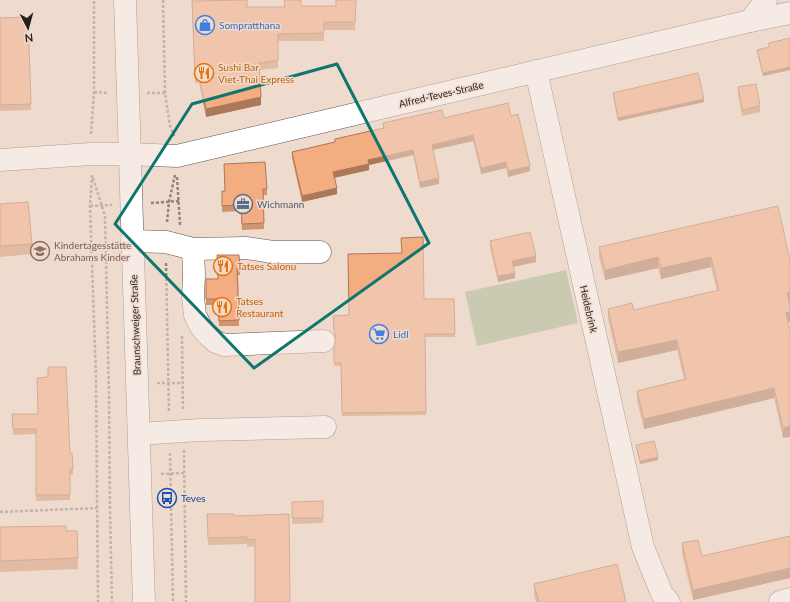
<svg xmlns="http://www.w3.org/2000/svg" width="790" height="602" viewBox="0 0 790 602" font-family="Lato,sans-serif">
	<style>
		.pitch { fill: #9eb68e }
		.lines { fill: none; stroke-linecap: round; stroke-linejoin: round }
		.minor-casing { stroke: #645349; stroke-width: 23 }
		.path { stroke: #92837b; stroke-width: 2.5; stroke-dasharray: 3 2; stroke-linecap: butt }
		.minor { stroke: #fff; stroke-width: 22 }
		.wall { fill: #d2946f }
		.shaded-wall { fill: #ab785a }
		.building { fill: #f4ac81; stroke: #ab785a }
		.marked { fill: none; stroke: #0f766e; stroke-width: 3; stroke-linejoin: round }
		.labels { text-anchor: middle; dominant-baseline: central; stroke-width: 3; stroke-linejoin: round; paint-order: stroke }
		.shop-label { font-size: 10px; fill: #366cbe; stroke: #efdace; text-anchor: start }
		.food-label { font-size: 10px; fill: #c56008; stroke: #efdace; text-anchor: start }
		.street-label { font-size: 10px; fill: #271f1b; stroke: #efdace }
		.service-label { font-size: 10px; fill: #4e5e75; stroke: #efdace; text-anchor: start }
		.education-label { font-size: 10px; fill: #785e54; stroke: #efdace; text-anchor: start }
		.transit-label { font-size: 10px; fill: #164399; stroke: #efdace; text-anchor: start }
	</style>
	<rect width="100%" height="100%" fill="#efdace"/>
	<path class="pitch" d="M 566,270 L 578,323 L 477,346 L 465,292 Z"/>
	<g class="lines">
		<defs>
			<g id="minor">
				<path d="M 125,0 L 144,602"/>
				<path d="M 750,21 L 766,0"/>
				<path d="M 536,71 L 643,547 L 662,594 L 669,602"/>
				<path d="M 0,160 L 91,154 L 129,154 L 177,156 L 750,21 L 790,13"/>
				<path d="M 132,241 L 166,242 L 193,249 L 246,248 L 273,252 L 320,252"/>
				<path d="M 193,249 L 194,275 L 193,297 L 195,315 L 201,327 L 208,335 L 216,342 L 225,345 L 324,341"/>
				<path d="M 139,434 L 200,430 L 325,427"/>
				<path d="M 780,602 L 790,599"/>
			</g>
		</defs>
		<use href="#minor" class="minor-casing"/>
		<g class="path">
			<path d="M 163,0 L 165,93 L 170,126 L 174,136"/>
			<path d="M 94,92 L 108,93"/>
			<path d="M 147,93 L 165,93"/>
			<path d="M 91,134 L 94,92 L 94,0"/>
			<path d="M 92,175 L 90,206 L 96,378 L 98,602"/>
			<path d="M 177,177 L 180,225"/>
			<path d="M 93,178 L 105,216 L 109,396 L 110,510 L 112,602"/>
			<path d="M 151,203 L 179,201"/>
			<path d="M 90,206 L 112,205"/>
			<path d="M 167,222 L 169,202 L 175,175"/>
			<path d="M 166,263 L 169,412"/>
			<path d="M 182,336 L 183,411"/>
			<path d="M 157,383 L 183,383"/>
			<path d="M 184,450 L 186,602"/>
			<path d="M 170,453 L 173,602"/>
			<path d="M 161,474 L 184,473"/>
			<path d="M 0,512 L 97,508"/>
		</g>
		<use href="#minor" class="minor"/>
	</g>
	<g class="wall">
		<path d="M 356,0 L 355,30 L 324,30 L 324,41 L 278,41 L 278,68 L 259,70 L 261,105 L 206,117 L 199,83 L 195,83 L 192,8 L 336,6 Z"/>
		<path d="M 28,17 L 31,110 L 0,111 L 0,18 Z"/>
		<path d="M 790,38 L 790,70 L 763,76 L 757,52 L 757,50 L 769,47 L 769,43 Z"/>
		<path d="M 738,87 L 760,106 L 760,112 L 742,116 L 738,93 Z"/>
		<path d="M 613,93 L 704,102 L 618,121 L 613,96 Z"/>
		<path d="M 511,116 L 530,171 L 508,177 L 506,168 L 481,174 L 473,141 L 433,150 L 439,184 L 420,188 L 413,155 L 369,165 L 369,170 L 334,178 L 337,194 L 302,202 L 292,158 L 292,152 L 335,142 L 335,139 L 383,129 L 383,123 L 444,118 Z"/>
		<path d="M 224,164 L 267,189 L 267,195 L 263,195 L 264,229 L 242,230 L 241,211 L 222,212 L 222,191 L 225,191 Z"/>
		<path d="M 0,204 L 32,244 L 32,254 L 0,257 Z"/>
		<path d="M 490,241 L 536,262 L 513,267 L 515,278 L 498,282 L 490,247 Z"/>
		<path d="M 599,247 L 790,260 L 790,302 L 789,303 L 790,307 L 790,322 L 788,323 L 783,438 L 774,398 L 644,429 L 637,401 L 637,391 L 684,379 L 677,350 L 618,363 L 608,319 L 608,309 L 634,310 L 717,291 L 711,267 L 661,279 L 658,268 L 605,280 L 599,257 Z"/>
		<path d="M 239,255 L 240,275 L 238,275 L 239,326 L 219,326 L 218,305 L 206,305 L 206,279 L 218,279 Z"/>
		<path d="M 424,299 L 454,299 L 455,337 L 425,337 L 426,415 L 342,416 L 341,366 L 334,366 L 334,345 L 336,339 L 334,333 L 333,316 L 349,315 Z"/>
		<path d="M 12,414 L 38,414 L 70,453 L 73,469 L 73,474 L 70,475 L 70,500 L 36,501 L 36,434 L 13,435 Z"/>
		<path d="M 636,445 L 658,460 L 640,464 L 636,448 Z"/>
		<path d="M 292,502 L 323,518 L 323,523 L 292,524 Z"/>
		<path d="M 207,514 L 234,516 L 289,514 L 255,546 L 247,547 L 247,544 L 208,545 Z"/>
		<path d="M 0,527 L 66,531 L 77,531 L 78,569 L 0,572 Z"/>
		<path d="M 790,536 L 790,578 L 693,600 L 682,554 L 682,543 L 702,556 Z"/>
		<path d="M 534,584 L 626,602 L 536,602 L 534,594 Z"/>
	</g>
	<g class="shaded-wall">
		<path d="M 790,67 L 790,70 L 763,76 L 763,73 Z"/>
		<path d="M 261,97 L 261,105 L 206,117 L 206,109 Z"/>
		<path d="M 704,99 L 704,102 L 618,121 L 618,118 Z"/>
		<path d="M 473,135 L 473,141 L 432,150 L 432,145 Z"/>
		<path d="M 413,150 L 413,155 L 369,165 L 369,170 L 333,178 L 333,172 L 368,160 Z"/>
		<path d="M 506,162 L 506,168 L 481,174 L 481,168 Z"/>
		<path d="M 530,166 L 530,171 L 508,177 L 508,171 Z"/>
		<path d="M 439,178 L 439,184 L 420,188 L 420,182 Z"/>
		<path d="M 337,188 L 337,194 L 302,202 L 302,196 Z"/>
		<path d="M 536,256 L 536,262 L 512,267 L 512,261 Z"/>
		<path d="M 658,257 L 658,268 L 605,280 L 605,270 Z"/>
		<path d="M 711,257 L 711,267 L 661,279 L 661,268 Z"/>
		<path d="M 515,273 L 515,278 L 498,282 L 498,276 Z"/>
		<path d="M 790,292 L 790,302 L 787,303 L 787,293 Z"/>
		<path d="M 790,312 L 790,322 L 786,323 L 786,313 Z"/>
		<path d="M 677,340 L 677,350 L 618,363 L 618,352 Z"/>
		<path d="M 774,388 L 774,398 L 644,429 L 644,419 Z"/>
		<path d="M 790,426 L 790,437 L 783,438 L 783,428 Z"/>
		<path d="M 658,457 L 658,460 L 640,464 L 640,461 Z"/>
		<path d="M 790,568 L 790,578 L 693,600 L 693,590 Z"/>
	</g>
	<g class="building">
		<path d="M 247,0 L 247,7 L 285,7 L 284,0 L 301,0 L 301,6 L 336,6 L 336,0 L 356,0 L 355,22 L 324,22 L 324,33 L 278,34 L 278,60 L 259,63 L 261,97 L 206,109 L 199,76 L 195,76 L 192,1 Z"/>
		<path d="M 28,17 L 31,104 L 0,105 L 0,18 Z"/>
		<path d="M 790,38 L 790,67 L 763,73 L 757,50 L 769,47 L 769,43 Z"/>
		<path d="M 698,73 L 704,99 L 618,118 L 613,93 Z"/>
		<path d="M 756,84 L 760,106 L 742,110 L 738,87 Z"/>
		<path d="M 508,103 L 511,116 L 518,114 L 530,166 L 508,171 L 506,162 L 481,168 L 473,135 L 432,145 L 439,178 L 420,182 L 413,150 L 368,160 L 369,164 L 333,172 L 337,188 L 302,196 L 292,152 L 335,142 L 335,139 L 384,128 L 383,123 L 442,110 L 444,118 Z"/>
		<path d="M 265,162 L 267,189 L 263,189 L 264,223 L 242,224 L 241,205 L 222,206 L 222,191 L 225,191 L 224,164 Z"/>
		<path d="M 28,202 L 32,244 L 0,246 L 0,204 Z"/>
		<path d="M 778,206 L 790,260 L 790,292 L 787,293 L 790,307 L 790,312 L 786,313 L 790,330 L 790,426 L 783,428 L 774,388 L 644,419 L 637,391 L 686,379 L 677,340 L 618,352 L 608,309 L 632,303 L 634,310 L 719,290 L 711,257 L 661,268 L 658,257 L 605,270 L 599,247 Z"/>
		<path d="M 530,232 L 536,256 L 512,261 L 515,273 L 498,276 L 490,241 Z"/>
		<path d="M 423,237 L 424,299 L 454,299 L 455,334 L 425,334 L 426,412 L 342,413 L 341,363 L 334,363 L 334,345 L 336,338 L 334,330 L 333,316 L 349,315 L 348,254 L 402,253 L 401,238 Z"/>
		<path d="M 217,255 L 239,255 L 240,269 L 237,269 L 239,320 L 219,321 L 218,299 L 206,299 L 206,279 L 218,279 Z"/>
		<path d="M 48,367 L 66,367 L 70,453 L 72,453 L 73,469 L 70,469 L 70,495 L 36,495 L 36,429 L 13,429 L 12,414 L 38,414 L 37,378 L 48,377 Z"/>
		<path d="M 654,441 L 658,457 L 640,461 L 636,445 Z"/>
		<path d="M 323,501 L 323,518 L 292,518 L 292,502 Z"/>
		<path d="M 207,514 L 234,514 L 234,516 L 289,514 L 290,602 L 255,602 L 255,539 L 247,540 L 247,537 L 208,538 Z"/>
		<path d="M 66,526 L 66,531 L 77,531 L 78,558 L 0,561 L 0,527 Z"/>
		<path d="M 790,536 L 790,568 L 693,590 L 682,543 L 698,540 L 702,556 Z"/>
		<path d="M 617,564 L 626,602 L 539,602 L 534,584 Z"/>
	</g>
	<path d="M0 0H790V602H0ZM 337,64 L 429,243 L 254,368 L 115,224 L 192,104 Z" fill="#efdace" fill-opacity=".55" fill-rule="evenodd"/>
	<path class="marked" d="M 337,64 L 429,243 L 254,368 L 115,224 L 192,104 Z"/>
	<defs>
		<symbol id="shop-ring" viewBox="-11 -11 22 22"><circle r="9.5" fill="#efdace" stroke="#3f7fe0" stroke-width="1.5"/><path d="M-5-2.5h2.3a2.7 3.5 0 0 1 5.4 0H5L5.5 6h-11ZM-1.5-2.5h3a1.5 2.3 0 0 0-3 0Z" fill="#3f7fe0"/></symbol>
		<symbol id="restaurant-ring" viewBox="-11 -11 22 22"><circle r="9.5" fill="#efdace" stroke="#e8710a" stroke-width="1.5"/><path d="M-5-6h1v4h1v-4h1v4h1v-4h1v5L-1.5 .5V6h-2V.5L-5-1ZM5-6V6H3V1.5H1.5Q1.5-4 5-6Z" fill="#e8710a"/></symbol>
		<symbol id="office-ring" viewBox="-11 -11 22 22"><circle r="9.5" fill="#efdace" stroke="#5c6f8a" stroke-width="1.5"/><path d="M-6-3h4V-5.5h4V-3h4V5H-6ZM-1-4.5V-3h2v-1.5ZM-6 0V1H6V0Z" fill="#5c6f8a"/></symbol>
		<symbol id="school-ring" viewBox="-11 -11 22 22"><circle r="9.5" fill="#efdace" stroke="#8d6e63" stroke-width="1.5"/><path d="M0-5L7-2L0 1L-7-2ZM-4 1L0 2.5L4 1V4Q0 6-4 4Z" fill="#8d6e63"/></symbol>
		<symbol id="supermarket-ring" viewBox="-11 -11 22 22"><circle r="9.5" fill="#efdace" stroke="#3f7fe0" stroke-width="1.5"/><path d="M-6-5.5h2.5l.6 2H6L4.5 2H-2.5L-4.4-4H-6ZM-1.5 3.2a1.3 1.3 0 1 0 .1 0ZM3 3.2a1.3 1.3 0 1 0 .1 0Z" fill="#3f7fe0"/></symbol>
		<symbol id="bus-ring" viewBox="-11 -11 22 22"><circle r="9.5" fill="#efdace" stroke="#1a4fb4" stroke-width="1.5"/><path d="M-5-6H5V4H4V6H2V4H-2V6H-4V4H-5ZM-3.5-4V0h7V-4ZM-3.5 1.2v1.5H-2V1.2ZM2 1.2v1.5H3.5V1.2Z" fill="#1a4fb4"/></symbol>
	</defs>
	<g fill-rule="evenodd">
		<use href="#shop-ring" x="194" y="14" width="22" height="22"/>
		<use href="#restaurant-ring" x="193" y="62" width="22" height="22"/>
		<use href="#office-ring" x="232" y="193" width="22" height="22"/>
		<use href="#school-ring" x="29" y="240" width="22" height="22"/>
		<use href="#restaurant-ring" x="212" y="255" width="22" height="22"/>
		<use href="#restaurant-ring" x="211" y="296" width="22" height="22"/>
		<use href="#supermarket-ring" x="368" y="323" width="22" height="22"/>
		<use href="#bus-ring" x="156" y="487" width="22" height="22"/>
	</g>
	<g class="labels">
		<g class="shop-label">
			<text x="219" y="25">Sompratthana</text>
			<text x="393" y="334">Lidl</text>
		</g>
		<g class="food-label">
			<text x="218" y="67">Sushi Bar<tspan x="218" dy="12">Viet-Thai Express</tspan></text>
			<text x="237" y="266">Tatses Salonu</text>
			<text x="236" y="301">Tatses<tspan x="236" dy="12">Restaurant</tspan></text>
		</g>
		<g class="street-label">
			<text transform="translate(441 94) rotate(-13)">Alfred-Teves-Straße</text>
			<text transform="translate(589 309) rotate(77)">Heidebrink</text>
			<text transform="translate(135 325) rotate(-92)">Braunschweiger Straße</text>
		</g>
		<g class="service-label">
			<text x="257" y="204">Wichmann</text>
		</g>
		<g class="education-label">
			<text x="54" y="245">Kindertagesstätte<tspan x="54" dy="12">Abrahams Kinder</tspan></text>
		</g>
		<g class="transit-label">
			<text x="181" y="498">Teves</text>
		</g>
	</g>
	<g transform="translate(28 28) rotate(174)" stroke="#efdace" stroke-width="3" paint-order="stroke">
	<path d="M0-3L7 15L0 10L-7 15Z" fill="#271f1b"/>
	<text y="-6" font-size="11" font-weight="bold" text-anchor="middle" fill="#271f1b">N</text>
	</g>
</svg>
